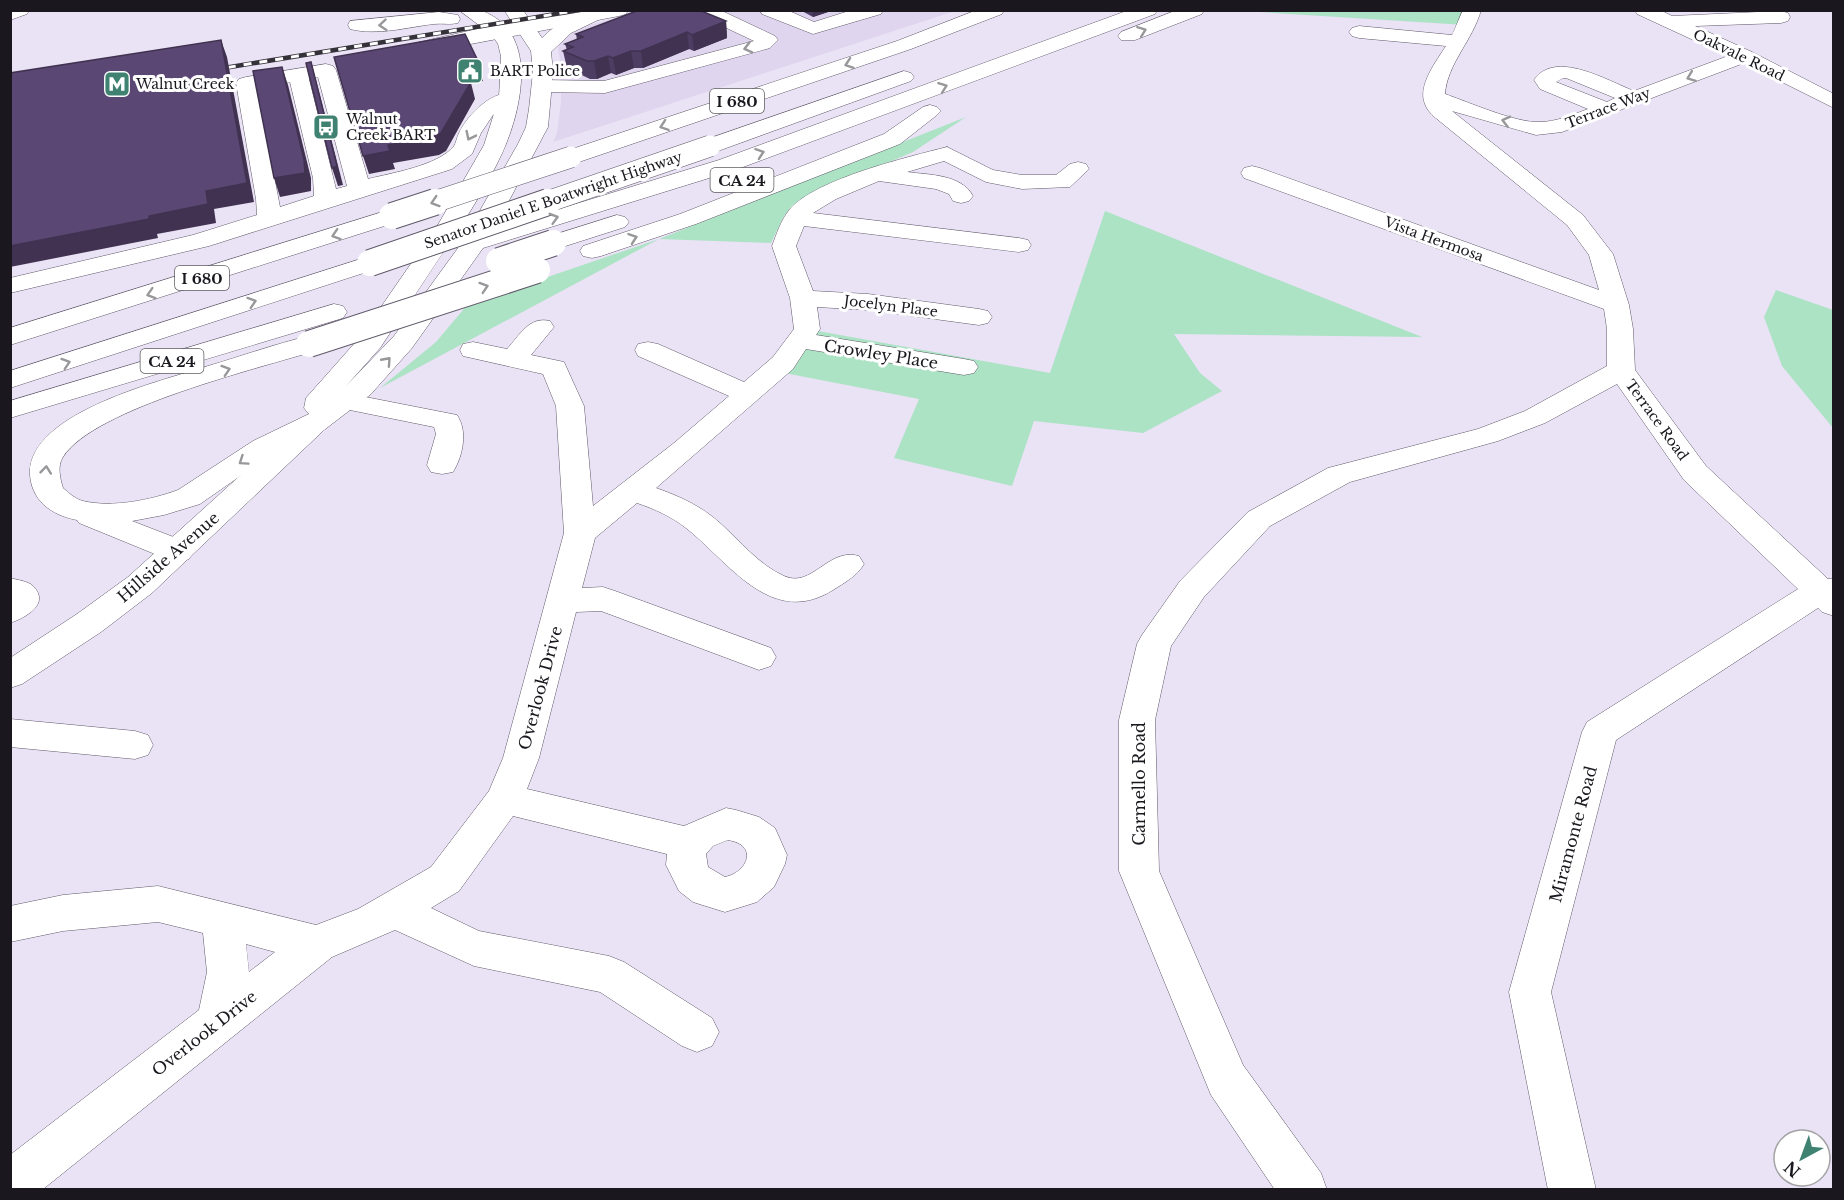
<svg xmlns="http://www.w3.org/2000/svg" width="1844" height="1200" viewBox="0 0 1844 1200" font-family="'Libre Baskerville',serif">
	<style>
		.built { fill: #e0d5ee }
		.green { fill: #ace3c5 }
		.lines { fill: none; stroke-linecap: round; stroke-linejoin: round }
		.minor-casing { stroke: #605969; stroke-width: 1 }
		.major-casing { stroke: #605969; stroke-width: 1 }
		.highway-casing { stroke: #605969; stroke-width: 1 }
		.minor { fill: #fff; fill-rule: evenodd }
		.major { fill: #fff; fill-rule: evenodd }
		.highway { fill: #fff; fill-rule: evenodd }
		.rail-casing { stroke: #343139; stroke-width: 4.5 }
		.rail { stroke: #fff; stroke-width: 3; stroke-dasharray: 8; stroke-linecap: butt }
		.highway-bridge-far1-casing { stroke: #605969; stroke-width: 22; stroke-linecap: butt }
		.highway-bridge-casing { stroke: #605969; stroke-width: 28; stroke-linecap: butt }
		.highway-bridge-far1 { stroke: #fff; stroke-width: 21 }
		.highway-bridge { stroke: #fff; stroke-width: 26 }
		.wall { fill: #4e3d63 }
		.shaded-wall { fill: #403250 }
		.building { fill: #5b4773; stroke: #403250; stroke-width: 1.5 }
		.oneway { stroke: #98979a }
		.labels { text-anchor: middle; dominant-baseline: central; stroke-width: 6; stroke-linejoin: round; paint-order: stroke }
		.far-street-label { font-size: 14px; fill: #1a181e; stroke: #fff }
		.far-poi-label { font-size: 14px; fill: #1a181e; stroke: #fff; text-anchor: start }
		.shield { fill: #fff; stroke: #5f5d62; stroke-width: 1.5 }
		.shield-label { font-size: 15px; font-weight: bold; fill: #1a181e }
		.street-label { font-size: 16px; fill: #1a181e; stroke: #fff }
	</style>
	<rect width="100%" height="100%" fill="#eae2f5"/>
	<path class="built" d="M 669,11 L 955,11 L 553,142 L 557,133 L 561,102 L 561,66 L 558,49 L 561,41 L 581,27 L 608,20 Z"/>
	<g class="green">
		<path d="M 1243,11 L 1472,11 L 1466,25 Z"/>
		<path d="M 966,117 L 913,152 L 819,192 L 792,206 L 784,216 L 771,243 L 659,239 L 380,388 L 436,342 L 468,304 L 659,239 Z"/>
		<path d="M 1105,211 L 1422,337 L 1174,334 L 1200,373 L 1222,391 L 1143,433 L 1034,421 L 1012,486 L 894,458 L 919,399 L 774,371 L 807,329 L 1050,373 Z"/>
		<path d="M 1776,290 L 1833,310 L 1833,428 L 1782,366 L 1764,317 Z"/>
	</g>
	<g class="lines">
		<defs>
			<g id="minor">
				<path d="M 584,10 L 628,10 L 626,14 L 619,16 L 423,53 L 416,51 L 413,47 L 416,43 L 477,29 Z"/>
				<path d="M 695,10 L 720,10 L 775,36 L 778,40 L 770,48 L 605,93 L 542,92 L 535,90 L 532,86 L 535,82 L 542,80 L 604,81 L 754,41 L 697,14 Z"/>
				<path d="M 760,10 L 787,10 L 814,22 L 852,10 L 883,10 L 881,14 L 813,34 L 762,14 Z"/>
				<path d="M 1463,10 L 1481,10 C 1473,40 1447,64 1445,94 C 1468,102 1516,123 1539,122 C 1556,122 1572,115 1588,109 L 1540,89 L 1534,80 C 1555,49 1608,81 1634,91 L 1728,56 L 1637,14 L 1635,10 L 1660,10 L 1672,16 L 1781,11 L 1788,13 L 1790,17 L 1788,21 L 1781,23 L 1695,26 L 1752,52 L 1834,94 L 1834,108 L 1744,63 L 1562,132 L 1536,135 L 1452,111 L 1583,215 L 1613,254 L 1629,305 L 1633,329 L 1635,370 L 1706,466 L 1828,579 L 1834,579 L 1834,616 L 1822,612 L 1818,608 L 1616,740 L 1551,992 L 1596,1190 L 1548,1190 L 1509,992 L 1582,732 L 1587,722 L 1798,589 L 1684,480 L 1617,384 L 1545,423 L 1498,441 L 1350,482 L 1270,526 L 1204,597 L 1171,646 L 1155,720 L 1159,871 L 1243,1065 L 1321,1173 L 1327,1190 L 1275,1190 L 1211,1095 L 1119,871 L 1119,720 L 1137,644 L 1142,635 L 1180,581 L 1248,512 L 1328,468 L 1478,429 L 1525,411 L 1607,366 L 1607,329 L 1604,309 L 1244,178 L 1241,173 L 1244,168 L 1252,166 L 1260,168 L 1599,290 L 1589,255 L 1567,225 L 1437,119 C 1432,115 1427,110 1425,104 C 1417,86 1437,60 1446,46 L 1359,38 L 1352,36 L 1349,32 L 1352,28 L 1359,26 L 1452,35 ZM 1563,78 L 1566,78 L 1615,98 L 1607,102 L 1556,82 Z"/>
				<path d="M 439,12 L 458,15 L 460,19 L 458,23 C 450,25 442,23 434,24 C 408,27 377,36 350,29 L 348,25 L 350,21 Z"/>
				<path d="M 326,64 L 333,66 L 336,70 L 368,179 C 391,173 438,166 454,146 C 456,143 457,137 459,133 C 468,114 494,88 516,94 L 519,98 L 516,102 L 493,115 L 481,133 L 472,154 L 452,169 L 209,246 L 10,293 L 10,278 L 193,235 L 257,215 L 256,199 L 236,83 L 239,79 L 246,77 ZM 318,77 L 347,186 L 336,189 L 309,79 ZM 290,82 L 313,178 L 314,196 L 280,207 L 257,87 Z"/>
				<path d="M 947,147 L 993,170 L 1022,175 L 1056,175 L 1070,164 L 1078,162 L 1086,164 L 1089,169 L 1070,187 L 1022,189 L 986,182 L 944,161 L 907,172 C 929,175 961,174 973,196 L 969,201 L 961,203 L 953,201 L 949,194 L 936,189 L 879,181 L 836,199 L 813,213 L 1019,238 L 1028,240 L 1031,245 L 1028,250 L 1019,252 L 804,226 L 796,246 L 813,291 L 868,294 L 979,309 L 988,311 L 992,317 L 988,323 L 979,325 L 868,310 L 817,307 L 820,329 L 816,335 L 964,359 L 974,361 L 978,367 L 974,373 L 964,375 L 806,349 L 793,369 L 656,488 C 679,496 701,506 720,523 C 740,541 759,565 784,576 C 812,589 828,547 859,556 L 864,564 C 857,576 844,583 833,590 C 771,629 728,561 686,528 C 672,517 655,509 637,503 L 595,538 L 582,588 L 603,587 L 615,591 L 771,648 L 776,657 L 771,666 L 759,670 L 601,611 L 576,612 L 539,758 L 527,789 L 684,826 L 726,808 L 736,810 L 759,817 L 775,828 L 787,855 L 785,864 L 774,887 L 757,902 L 725,912 L 693,902 L 679,891 L 666,865 L 667,854 L 513,816 L 459,891 L 431,908 L 479,931 L 609,956 L 624,962 L 712,1018 L 719,1032 L 712,1046 L 697,1052 L 682,1046 L 600,992 L 474,966 L 395,930 L 332,957 L 42,1190 L 10,1190 L 10,1155 L 199,1010 L 207,972 L 203,933 L 158,922 L 63,931 L 10,942 L 10,906 L 63,895 L 158,886 L 316,925 L 358,909 L 431,867 L 489,791 L 503,758 L 564,533 L 556,406 L 543,374 L 463,356 L 460,350 L 463,344 L 473,342 L 507,349 C 520,335 529,316 550,321 L 554,327 L 531,355 L 564,362 L 584,406 L 593,506 L 674,443 L 729,396 L 638,356 L 635,350 L 638,344 L 648,342 L 658,344 L 744,382 L 773,357 L 794,329 L 790,298 L 772,246 C 777,233 781,220 790,209 C 816,179 908,157 947,147 ZM 728,840 C 759,845 748,872 725,877 L 708,867 L 706,854 L 713,846 ZM 246,944 L 275,952 L 249,972 Z"/>
				<path d="M 345,393 L 457,415 C 468,431 463,456 453,472 L 442,474 L 431,472 L 427,465 L 436,434 L 434,427 L 335,407 L 331,401 L 335,395 Z"/>
				<path d="M 314,415 L 324,418 L 328,424 L 324,430 L 152,593 L 101,632 L 22,684 L 10,688 L 10,658 L 77,614 L 128,577 L 304,418 Z"/>
				<path d="M 10,578 C 17,580 28,581 33,586 C 51,604 25,618 10,623 Z"/>
				<path d="M 10,719 L 135,731 L 148,735 L 153,745 L 148,755 L 135,759 L 10,747 Z"/>
			</g>
			<path id="major" d="M 10,10 L 29,10 L 27,14 L 10,20 Z"/>
			<g id="highway">
				<path d="M 459,10 C 466,10 476,9 482,11 C 537,31 523,102 506,144 C 495,172 470,212 454,237 L 466,235 L 518,144 L 526,127 L 529,109 L 533,72 L 531,51 L 504,10 L 523,10 L 542,38 C 556,24 577,10 597,10 L 602,15 L 600,19 L 571,33 L 551,52 L 553,72 L 548,127 L 494,229 L 719,160 L 1129,10 L 1157,10 L 1155,14 L 735,170 L 483,248 L 412,348 L 371,394 L 324,430 L 273,453 L 200,504 L 164,515 L 132,521 L 189,543 L 194,551 L 189,559 L 178,562 L 167,559 L 79,523 L 77,520 C 56,516 36,505 31,482 C 16,415 162,381 208,366 C 242,356 275,344 309,336 L 318,338 L 322,344 L 318,350 C 260,368 94,408 63,457 C 57,466 60,478 63,488 C 69,493 75,499 83,501 C 112,508 151,500 178,490 L 253,441 L 309,414 L 304,408 L 306,398 L 361,336 L 439,223 L 484,145 L 499,98 L 501,56 L 498,44 L 492,35 ZM 450,242 L 453,247 L 458,248 L 394,336 L 346,386 L 380,348 Z"/>
				<path d="M 977,10 L 1004,10 L 1002,14 L 911,49 L 579,162 L 571,164 L 563,162 L 560,157 L 563,152 L 897,41 Z"/>
				<path d="M 1177,10 L 1204,10 L 1202,14 L 1135,40 L 1121,40 L 1118,36 L 1121,32 Z"/>
				<path d="M 904,71 L 911,73 L 914,77 L 911,81 L 718,151 L 710,153 L 702,151 L 699,146 L 702,141 Z"/>
				<path d="M 930,105 L 937,107 L 941,111 L 937,115 L 900,144 L 696,224 L 601,256 L 592,258 L 583,256 L 580,251 L 583,246 L 680,214 L 884,134 L 923,107 Z"/>
				<path d="M 392,209 L 400,211 L 404,216 L 400,221 L 10,345 L 10,328 Z"/>
				<path d="M 617,215 L 625,217 L 629,222 L 625,227 L 553,250 L 544,248 L 541,243 L 544,238 Z"/>
				<path d="M 370,256 L 379,258 L 382,263 L 379,268 L 10,388 L 10,371 Z"/>
				<path d="M 334,304 L 343,306 L 347,312 L 343,318 L 10,418 L 10,401 Z"/>
			</g>
		</defs>
		<use href="#minor" class="minor-casing"/>
		<use href="#major" class="major-casing"/>
		<use href="#highway" class="highway-casing"/>
		<use href="#minor" class="minor"/>
		<use href="#major" class="major"/>
		<use href="#highway" class="highway"/>
		<defs>
			<path id="rail" d="M 212,70 L 580,10"/>
		</defs>
		<use href="#rail" class="rail-casing"/>
		<use href="#rail" class="rail"/>
		<defs>
			<g id="highway-bridge-far1">
				<path d="M 431,203 L 571,157"/>
				<path d="M 544,203 L 710,146"/>
			</g>
			<g id="highway-bridge">
				<path d="M 392,216 L 435,202"/>
				<path d="M 499,261 L 553,243"/>
				<path d="M 370,263 L 548,202"/>
				<path d="M 309,344 L 537,270"/>
			</g>
		</defs>
		<use href="#highway-bridge-far1" class="highway-bridge-far1-casing"/>
		<use href="#highway-bridge" class="highway-bridge-casing"/>
		<use href="#highway-bridge-far1" class="highway-bridge-far1"/>
		<use href="#highway-bridge" class="highway-bridge"/>
	</g>
	<g class="wall">
		<path d="M 800,10 L 834,10 L 813,17 Z"/>
		<path d="M 726,21 L 727,38 L 694,51 L 689,49 L 643,68 L 634,68 L 616,75 L 611,73 L 597,79 L 590,79 L 567,68 L 563,51 L 567,50 L 565,44 L 577,40 L 576,34 Z"/>
	</g>
	<g class="shaded-wall">
		<path d="M 812,10 L 834,10 L 813,17 Z"/>
		<path d="M 726,21 L 727,38 L 694,51 L 692,35 Z"/>
		<path d="M 687,32 L 689,49 L 643,68 L 641,51 Z"/>
		<path d="M 221,40 L 227,57 L 254,202 L 214,209 L 216,223 L 157,234 L 158,238 L 10,267 L 10,246 L 149,216 L 206,191 Z"/>
		<path d="M 631,51 L 634,68 L 616,75 L 613,58 Z"/>
		<path d="M 608,56 L 611,73 L 597,79 L 594,61 Z"/>
		<path d="M 311,62 L 316,80 L 343,185 L 338,186 L 332,168 Z"/>
		<path d="M 479,63 L 483,81 L 471,83 L 475,99 L 446,151 L 439,155 L 393,163 L 395,169 L 369,174 L 363,156 L 388,145 L 464,66 Z"/>
		<path d="M 282,67 L 288,85 L 311,178 L 311,191 L 280,197 L 274,178 Z"/>
	</g>
	<g class="building">
		<path d="M 639,10 L 699,10 L 726,21 L 692,35 L 687,32 L 641,51 L 631,51 L 613,58 L 608,56 L 594,61 L 587,61 L 563,51 L 573,47 L 565,44 L 583,37 L 576,34 Z"/>
		<path d="M 465,34 L 479,63 L 464,66 L 471,82 L 441,133 L 434,137 L 388,145 L 390,151 L 363,156 L 334,57 Z"/>
		<path d="M 221,40 L 247,183 L 206,191 L 208,204 L 149,216 L 149,219 L 10,246 L 10,73 Z"/>
		<path d="M 311,62 L 337,166 L 332,168 L 306,63 Z"/>
		<path d="M 282,67 L 304,160 L 305,173 L 274,178 L 253,71 Z"/>
	</g>
	<defs><path id="oneway-chevron" d="M-2-3.5L2.5 0L-2 3.5" fill="none" stroke-width="1.6" stroke-linecap="round" stroke-linejoin="round" transform="scale(1.5)"/></defs>
	<g class="oneway">
		<use href="#oneway-chevron" transform="translate(383 25) rotate(175)"/>
		<use href="#oneway-chevron" transform="translate(1142 31) rotate(-21)"/>
		<use href="#oneway-chevron" transform="translate(748 48) rotate(165)"/>
		<use href="#oneway-chevron" transform="translate(849 64) rotate(161)"/>
		<use href="#oneway-chevron" transform="translate(1691 77) rotate(159)"/>
		<use href="#oneway-chevron" transform="translate(943 87) rotate(-20)"/>
		<use href="#oneway-chevron" transform="translate(1506 121) rotate(-166)"/>
		<use href="#oneway-chevron" transform="translate(664 126) rotate(161)"/>
		<use href="#oneway-chevron" transform="translate(470 136) rotate(116)"/>
		<use href="#oneway-chevron" transform="translate(760 153) rotate(-19)"/>
		<use href="#oneway-chevron" transform="translate(435 202) rotate(162)"/>
		<use href="#oneway-chevron" transform="translate(554 218) rotate(-16)"/>
		<use href="#oneway-chevron" transform="translate(336 235) rotate(162)"/>
		<use href="#oneway-chevron" transform="translate(633 238) rotate(-19)"/>
		<use href="#oneway-chevron" transform="translate(484 287) rotate(-18)"/>
		<use href="#oneway-chevron" transform="translate(151 294) rotate(163)"/>
		<use href="#oneway-chevron" transform="translate(252 302) rotate(-18)"/>
		<use href="#oneway-chevron" transform="translate(387 361) rotate(-48)"/>
		<use href="#oneway-chevron" transform="translate(66 363) rotate(-18)"/>
		<use href="#oneway-chevron" transform="translate(226 370) rotate(-18)"/>
		<use href="#oneway-chevron" transform="translate(243 461) rotate(146)"/>
		<use href="#oneway-chevron" transform="translate(46 470) rotate(-84)"/>
	</g>
	<defs>
		<symbol id="civic-square" viewBox="-11 -11 22 22"><rect x="-9" y="-9" width="18" height="18" rx="4" fill="#408272" stroke="#fff"/><path d="M-.6-6.5H3V-4.5H.6V-3L4-1V1h2V6H-6V1h2V-1L-.6-3ZM-1.2 2.5V6h2.4V2.5Z" fill="#fff"/></symbol>
		<symbol id="metro-square" viewBox="-11 -11 22 22"><rect x="-9" y="-9" width="18" height="18" rx="4" fill="#408272" stroke="#fff"/><path d="M-5.5 5V-5H-3L0 0L3-5H5.5V5H3V-.5L0 4L-3-.5V5Z" fill="#fff"/></symbol>
		<symbol id="bus-square" viewBox="-11 -11 22 22"><rect x="-9" y="-9" width="18" height="18" rx="4" fill="#408272" stroke="#fff"/><path d="M-5-6H5V4H4V6H2V4H-2V6H-4V4H-5ZM-3.5-4V0h7V-4ZM-3.5 1.2v1.5H-2V1.2ZM2 1.2v1.5H3.5V1.2Z" fill="#fff"/></symbol>
	</defs>
	<g fill-rule="evenodd">
		<use href="#civic-square" x="455" y="56" width="30" height="30"/>
		<use href="#metro-square" x="102" y="69" width="30" height="30"/>
		<use href="#bus-square" x="311" y="112" width="30" height="30"/>
	</g>
	<g class="labels">
		<g class="far-street-label">
			<text transform="translate(1739 55) rotate(26)">Oakvale Road</text>
			<text transform="translate(1608 108) rotate(-21)">Terrace Way</text>
			<text transform="translate(553 200) rotate(-19)">Senator Daniel E Boatwright Highway</text>
			<text transform="translate(1434 239) rotate(20)">Vista Hermosa</text>
			<text transform="translate(891 306) rotate(7)">Jocelyn Place</text>
			<text transform="translate(1657 420) rotate(54)">Terrace Road</text>
		</g>
		<g class="far-poi-label">
			<text x="490" y="71">BART Police</text>
			<text x="136" y="84">Walnut Creek</text>
			<text x="346" y="119">Walnut<tspan x="346" dy="16">Creek BART</tspan></text>
		</g>
		<g class="shield">
			<rect x="710" y="89" width="54" height="24" rx="4.5"/>
			<rect x="710.5" y="168" width="63" height="24" rx="4.5"/>
			<rect x="175" y="266" width="54" height="24" rx="4.5"/>
			<rect x="140.5" y="349" width="63" height="24" rx="4.5"/>
		</g>
		<g class="shield-label">
			<text x="737" y="101">I 680</text>
			<text x="742" y="180">CA 24</text>
			<text x="202" y="278">I 680</text>
			<text x="172" y="361">CA 24</text>
		</g>
		<g class="street-label">
			<text transform="translate(881 354) rotate(9)">Crowley Place</text>
			<text transform="translate(168 557) rotate(-41)">Hillside Avenue</text>
			<text transform="translate(540 688) rotate(-75)">Overlook Drive</text>
			<text transform="translate(1139 784) rotate(-90)">Carmello Road</text>
			<text transform="translate(1573 834) rotate(-75)">Miramonte Road</text>
			<text transform="translate(204 1033) rotate(-38)">Overlook Drive</text>
		</g>
	</g>
	<rect width="1844" height="1200" fill="none" stroke="#1a181e" stroke-width="24"/>
	<g transform="translate(1802 1158) rotate(221)"><circle r="28" fill="#ffffff" stroke="#a3a3a5" stroke-width="1.5"/>
	<path d="M0-4.5L10 22L0 15L-10 22Z" fill="#408272"/>
	<text y="-9" font-size="16" font-weight="bold" text-anchor="middle" fill="#1a181e">N</text>
	</g>
</svg>
